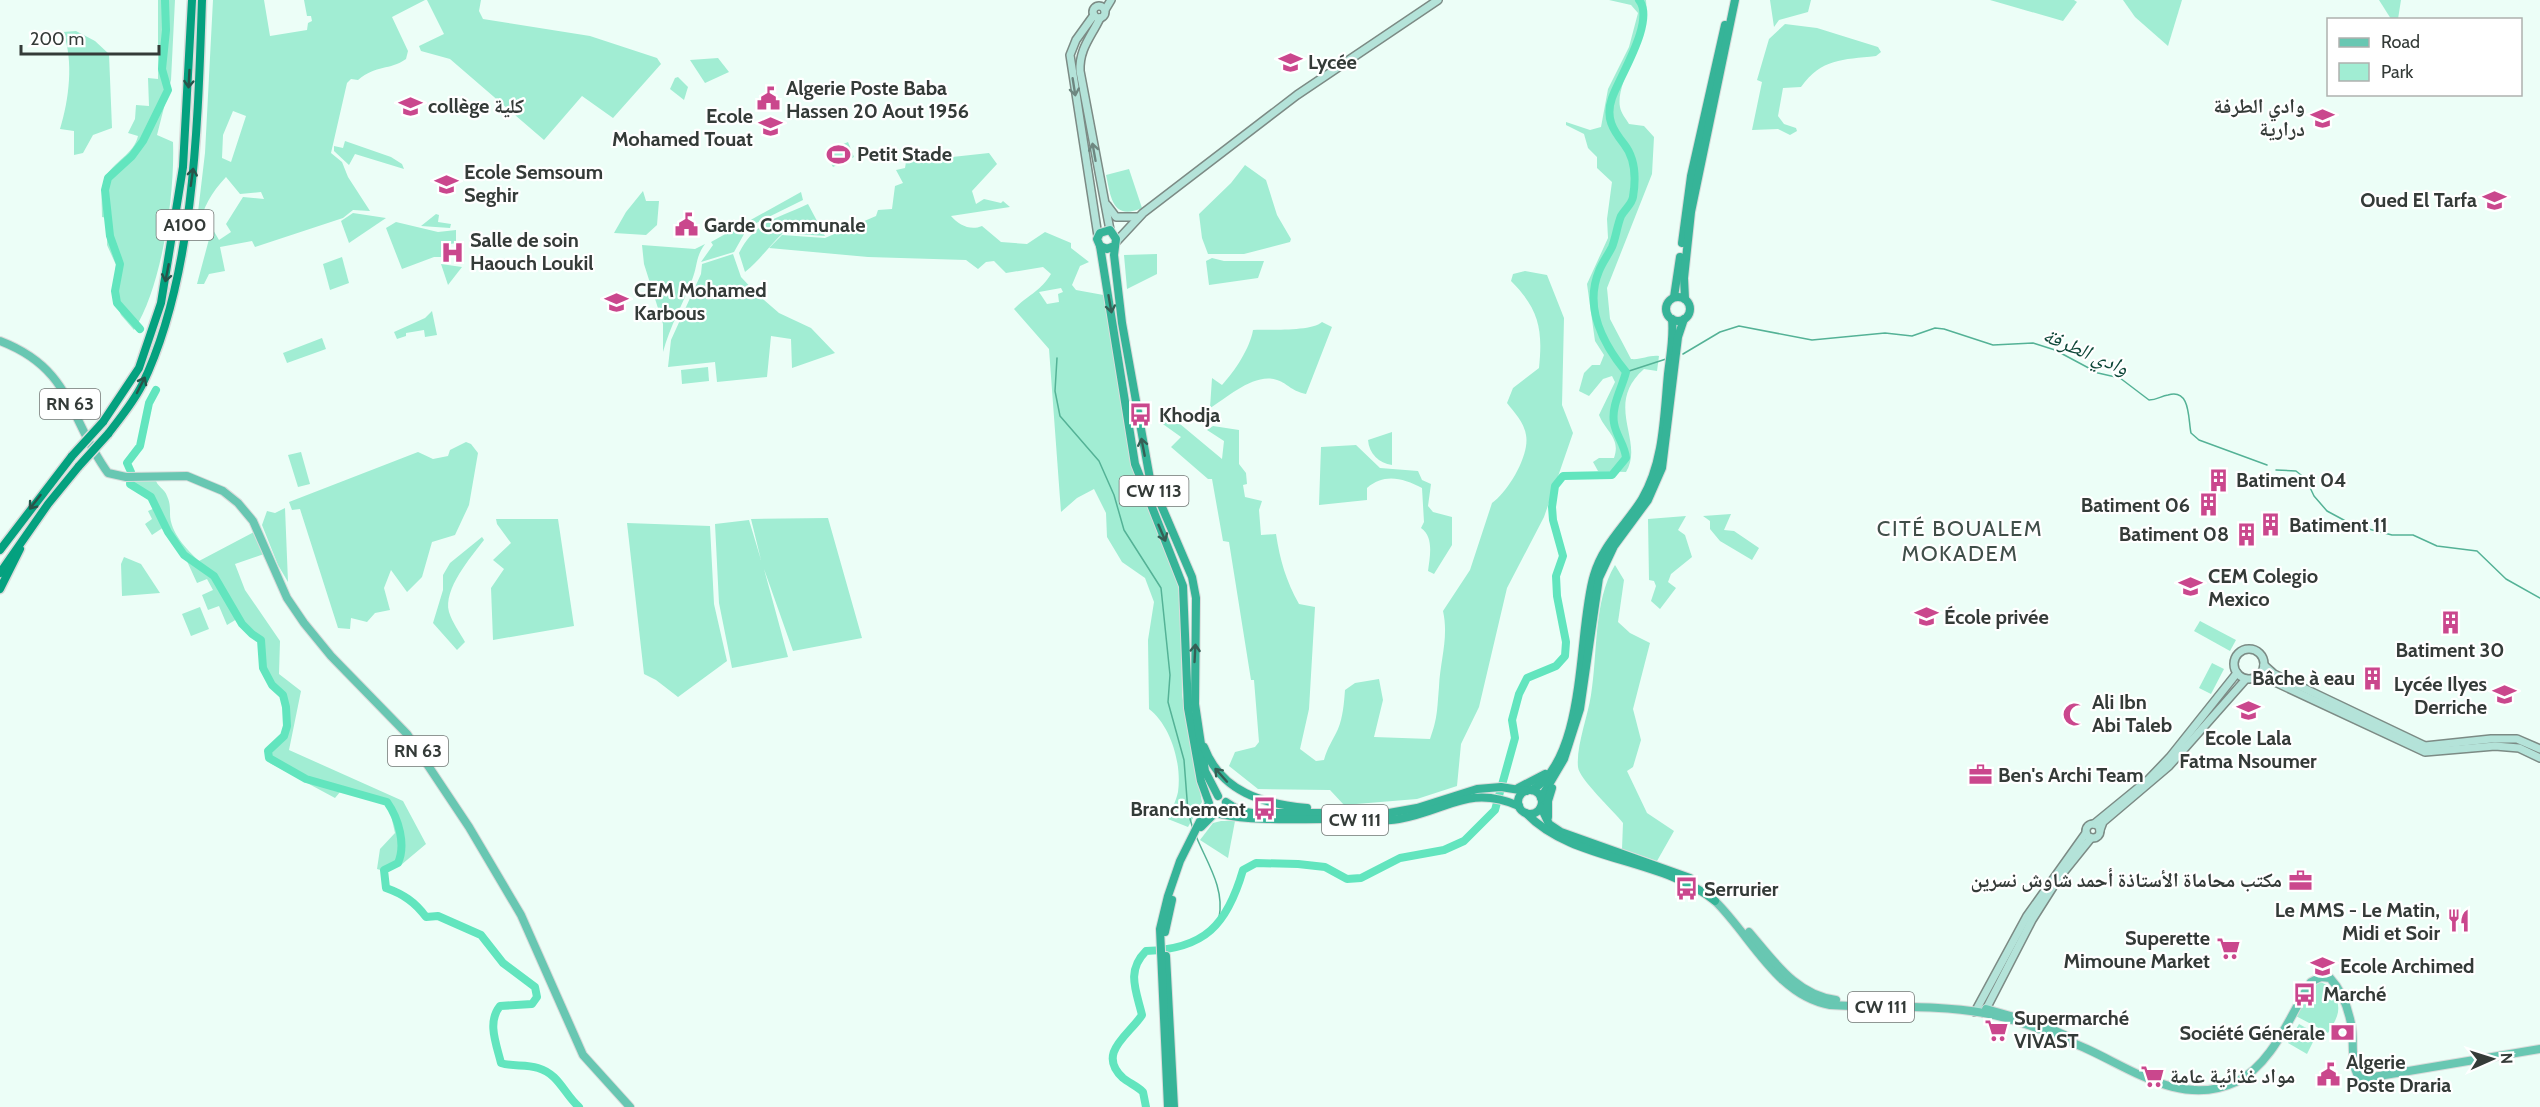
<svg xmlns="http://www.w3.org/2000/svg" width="2540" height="1107" viewBox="0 0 2540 1107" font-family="Cabin,'Noto Naskh Arabic',sans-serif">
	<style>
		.green { fill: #a1edd3; fill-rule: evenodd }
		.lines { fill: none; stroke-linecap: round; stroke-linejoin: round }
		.stream { stroke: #54b296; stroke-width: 1.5 }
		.river { stroke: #62e5be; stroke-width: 8 }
		.secondary-casing { stroke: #7c8b85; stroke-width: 10 }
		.primary-casing { stroke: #dadcdb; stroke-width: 10 }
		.trunk-casing { stroke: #dadcdb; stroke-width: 10 }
		.motorway-casing { stroke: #dadcdb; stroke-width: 11 }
		.secondary { stroke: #b4e3d9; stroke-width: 7 }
		.primary { stroke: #68c7b2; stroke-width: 8 }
		.trunk { stroke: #36b498; stroke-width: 8 }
		.motorway { stroke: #04a17f; stroke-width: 8 }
		.motorway-bridge-casing { stroke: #dadcdb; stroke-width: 11; stroke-linecap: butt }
		.motorway-bridge { stroke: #04a17f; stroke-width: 8 }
		.oneway { stroke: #28544a }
		.oneway2 { stroke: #6e8780 }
		.oneway3 { stroke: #355f55 }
		.labels { text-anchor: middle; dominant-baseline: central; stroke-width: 4.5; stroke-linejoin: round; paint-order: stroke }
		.shield { fill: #fff; stroke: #717674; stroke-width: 1.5 }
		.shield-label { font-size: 18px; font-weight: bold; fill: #343b38 }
		.poi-label { font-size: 20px; font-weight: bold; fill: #343b38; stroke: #fff; text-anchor: start }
		.water-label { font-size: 21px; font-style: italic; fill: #0f4839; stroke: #fff }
		.quarter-label { font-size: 22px; letter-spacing: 1.5px; fill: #404f49; stroke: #fff }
	</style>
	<rect width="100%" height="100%" fill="#ecfef7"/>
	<g class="green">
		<path d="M 158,0 L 175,0 L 171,80 L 157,135 L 173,142 C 175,194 162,287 134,330 L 121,315 L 113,297 L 116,265 L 107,245 L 107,218 L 102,217 C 102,205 100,189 105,178 C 113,162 134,154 138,136 L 128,133 L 135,119 L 136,105 L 149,106 L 148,78 L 158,79 Z"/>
		<path d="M 213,0 L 264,0 L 270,36 L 307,30 L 308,23 L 312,21 L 311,16 L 307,16 L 304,0 L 425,0 L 392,17 L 408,51 L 406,59 C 389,71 377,64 358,80 L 351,79 L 347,83 L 331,153 L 342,162 L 348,177 L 370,211 L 353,210 L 343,218 L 255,247 L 252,241 L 220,247 L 225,271 L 209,274 L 204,284 L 197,284 L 212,228 L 219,240 L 231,232 L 226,224 L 243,197 L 264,199 L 261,192 L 240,194 L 226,177 C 211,193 203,207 199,228 L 196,229 L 205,153 ZM 233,111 L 246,116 L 231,162 L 222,158 L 223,135 Z"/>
		<path d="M 427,0 L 481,0 L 479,11 L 483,19 L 590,36 L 657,58 L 661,64 L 613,118 L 582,96 L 544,140 L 450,59 L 421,51 L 419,46 L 444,34 Z"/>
		<path d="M 1609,0 L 1646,0 C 1650,36 1615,82 1620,107 C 1621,113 1626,119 1629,124 L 1644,126 L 1654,137 L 1652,174 L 1607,288 L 1610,319 L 1631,359 C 1642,360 1648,355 1659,356 L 1657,371 L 1644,369 C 1603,405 1645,441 1626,472 L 1598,471 L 1593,462 L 1599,458 L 1614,458 C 1621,438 1606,432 1599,415 L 1615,382 L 1612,376 L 1603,379 L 1589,396 L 1579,391 L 1584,373 L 1592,365 L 1600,365 L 1604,355 L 1595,341 L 1587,284 L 1608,238 L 1607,219 L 1612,182 L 1597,168 L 1597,157 L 1588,148 L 1584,134 L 1566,125 L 1566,122 L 1590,130 L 1601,127 L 1608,89 L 1629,47 L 1638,13 L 1631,5 Z"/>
		<path d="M 1811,0 L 1808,12 L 1779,20 L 1774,27 L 1770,0 Z"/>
		<path d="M 1990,0 L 2074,0 L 2077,2 L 2063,21 Z"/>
		<path d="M 2123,0 L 2182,0 L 2168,46 L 2135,17 Z"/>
		<path d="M 2379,0 L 2401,0 L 2398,19 L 2391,19 Z"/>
		<path d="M 1785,24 L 1817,28 L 1878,47 L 1881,52 L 1876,56 C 1842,60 1822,58 1801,87 L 1783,88 L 1778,116 L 1784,124 L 1796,128 L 1797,131 L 1790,135 L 1778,129 L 1752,130 L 1762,82 L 1757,80 L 1769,39 Z"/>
		<path d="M 76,31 L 95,41 L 109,54 L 112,128 L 93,135 L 83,153 L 74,155 L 74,131 L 60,129 C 69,100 74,61 63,32 Z"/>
		<path d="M 718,58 L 729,72 L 705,83 L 690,60 Z"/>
		<path d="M 678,77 L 688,87 L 684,100 L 670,89 L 675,78 Z"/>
		<path d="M 345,141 L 391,157 L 402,164 L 404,169 L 355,154 L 349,165 L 334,151 L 334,146 L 343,148 Z"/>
		<path d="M 848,142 L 854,157 L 833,167 L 825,152 Z"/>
		<path d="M 989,153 L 997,164 L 972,191 L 976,204 L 984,199 L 1001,203 L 1003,201 L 1010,207 L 951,216 C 959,225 970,231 982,226 L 1001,242 L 1027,244 L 1045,232 L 1071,243 L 1071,248 L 1089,262 L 1080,266 L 1072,285 L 1076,290 L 1109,296 L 1135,464 L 1132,466 L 1181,586 L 1182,695 L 1202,802 L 1188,827 L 1168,819 C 1171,811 1176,801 1178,792 C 1182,764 1171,726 1149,709 L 1148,640 L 1154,602 L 1145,578 L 1122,562 L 1107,537 L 1106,513 L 1094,489 L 1077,498 L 1061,512 L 1049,349 L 1014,309 C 1029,294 1040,292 1051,274 L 1043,267 L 1006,273 L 994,261 L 986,262 L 978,269 L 966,260 L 868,257 L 769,248 L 782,235 L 825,238 L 876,216 L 878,210 L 892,209 L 895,186 L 903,183 L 896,170 L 905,168 L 906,162 ZM 1061,288 L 1063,292 L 1058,294 L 1059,302 L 1047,304 L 1039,292 Z"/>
		<path d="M 1245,165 L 1266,180 L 1277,215 L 1291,239 L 1290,242 L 1244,254 L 1208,254 L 1202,238 L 1199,214 L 1231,183 Z"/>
		<path d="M 1129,169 L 1142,208 C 1112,221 1111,197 1106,175 Z"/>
		<path d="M 643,191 L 646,201 L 659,201 L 657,225 L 646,235 L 614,233 L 626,212 Z"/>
		<path d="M 801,192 L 803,200 L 748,227 L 734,252 L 701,262 L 713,245 L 711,242 Z"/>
		<path d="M 808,204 L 825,236 L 783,233 C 769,246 760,260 745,272 L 739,253 C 754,222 778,218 808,204 Z"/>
		<path d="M 353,213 L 386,218 L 349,243 L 341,221 Z"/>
		<path d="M 436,214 L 439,215 L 438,222 L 451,224 L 450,228 L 421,226 Z"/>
		<path d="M 396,222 L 438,232 L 456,230 L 456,243 L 445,245 L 446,257 L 434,257 L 402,269 L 386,228 Z"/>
		<path d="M 705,244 C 695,258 698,265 692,280 C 683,304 670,326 663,352 L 663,324 L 644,264 L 642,245 L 695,249 Z"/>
		<path d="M 733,254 L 741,277 L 755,292 L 779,313 L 811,328 L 835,353 L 792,368 L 791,339 L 771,336 L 767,377 L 717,382 L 715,362 L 668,367 L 671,340 L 701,274 L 702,264 Z"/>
		<path d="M 1157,254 L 1157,274 L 1127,289 L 1124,255 Z"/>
		<path d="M 342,257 L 349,283 L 330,290 L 323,264 Z"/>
		<path d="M 1212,258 L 1224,261 L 1264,261 L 1258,278 L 1209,285 L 1206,261 Z"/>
		<path d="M 441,264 L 462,267 L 448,285 Z"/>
		<path d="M 1525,271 L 1547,275 L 1564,318 L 1562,405 L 1573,433 L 1544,517 L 1507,588 L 1479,707 L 1461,744 L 1457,786 L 1417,799 L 1344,805 L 1330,790 L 1258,789 L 1229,766 L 1235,752 L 1255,747 L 1259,742 L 1254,680 L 1251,680 L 1229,542 L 1223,541 L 1212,479 L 1208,479 L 1171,447 L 1181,437 L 1160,422 L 1180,424 L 1222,459 L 1224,441 L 1207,430 L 1213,426 L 1239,430 L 1239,464 L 1246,473 L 1247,484 L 1243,485 L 1245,497 L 1262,501 L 1259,510 L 1261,535 L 1276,534 C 1280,560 1286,581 1299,604 L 1315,607 L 1309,709 L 1300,749 L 1316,761 L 1324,760 C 1327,748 1333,740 1338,729 C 1343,717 1344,703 1345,690 L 1355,683 L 1379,679 L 1383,700 L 1374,737 L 1430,739 C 1438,717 1437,709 1439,687 C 1440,661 1449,638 1443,611 L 1470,570 L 1492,503 C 1508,492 1530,455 1526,435 C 1524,422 1514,412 1507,403 L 1513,388 L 1539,368 C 1543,329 1539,309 1511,281 L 1513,274 Z"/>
		<path d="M 432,311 L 437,335 L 425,337 L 424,330 L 406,333 L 406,336 L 397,339 L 394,332 L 425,318 Z"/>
		<path d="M 1322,322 L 1332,327 L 1306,394 C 1289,390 1289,384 1277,380 C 1255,372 1228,397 1210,408 L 1212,378 L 1222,385 C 1235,371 1250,348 1253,330 C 1269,329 1311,332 1322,322 Z"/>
		<path d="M 322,338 L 326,349 L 287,363 L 283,353 Z"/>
		<path d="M 708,367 L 709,381 L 682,384 L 681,370 Z"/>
		<path d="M 1392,432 L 1392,465 C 1379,463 1369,454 1368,440 Z"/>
		<path d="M 466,442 L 471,444 L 478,453 L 469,505 L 455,535 L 432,542 L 422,577 L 407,592 L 391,570 L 384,588 L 390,610 L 375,613 L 367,622 L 351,618 L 350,629 L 338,628 L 300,509 L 292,510 L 289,502 L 418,452 L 433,459 L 448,456 L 450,450 Z"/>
		<path d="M 1356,445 L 1380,468 L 1418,471 L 1422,480 L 1431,484 L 1428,506 L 1433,512 L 1452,517 L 1452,545 L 1434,574 L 1428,571 C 1430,556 1434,537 1421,528 L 1424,522 L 1422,488 C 1403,478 1384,473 1367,488 L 1367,500 L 1319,505 L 1321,447 Z"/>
		<path d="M 301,452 L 310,484 L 298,487 L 288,455 Z"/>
		<path d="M 155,478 C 157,487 165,489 167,496 C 170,503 170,506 170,514 C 170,532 187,550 199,561 L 254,532 L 264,554 L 235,564 L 245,590 L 280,641 L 279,674 L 301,691 L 289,750 L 403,801 L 426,844 L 401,865 L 387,872 L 377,869 L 380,849 L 395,833 L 390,811 L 385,803 L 340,792 L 335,798 L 270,763 L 268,751 L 284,736 L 287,726 L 286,707 L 283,695 L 272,685 L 263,668 L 261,640 C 237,627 233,602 219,581 C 210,569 192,565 183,553 C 171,538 168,519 157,504 C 149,493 135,488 131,480 Z"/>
		<path d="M 155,508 L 164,527 L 152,535 L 145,524 L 152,519 L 148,511 Z"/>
		<path d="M 285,508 L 288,582 L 278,565 L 262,525 L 267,511 L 275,513 Z"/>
		<path d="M 1731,514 L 1724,530 L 1734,531 L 1759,548 L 1752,560 L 1720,541 L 1710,529 L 1710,521 L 1703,516 Z"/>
		<path d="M 1686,516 L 1678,530 L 1685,535 L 1692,557 L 1671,574 L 1668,582 L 1676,588 L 1660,609 L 1651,601 L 1656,586 L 1654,581 L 1649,580 L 1648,519 Z"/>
		<path d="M 828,518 L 862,638 L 793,651 L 764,569 L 788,657 L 732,668 L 719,603 L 715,524 L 749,520 L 761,560 L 751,519 Z"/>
		<path d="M 496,519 L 558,519 L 574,626 L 493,640 L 491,588 L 504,569 L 493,560 L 511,543 L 497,524 Z"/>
		<path d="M 627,523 L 710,526 L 714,604 L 727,661 L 678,697 L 656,680 L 644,674 Z"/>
		<path d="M 482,537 L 484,540 C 471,557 443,589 449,612 C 452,622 460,633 465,642 L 457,650 L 433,623 L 443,590 L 443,575 L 450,563 Z"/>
		<path d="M 124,557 L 141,564 L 160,593 L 122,596 L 121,564 Z"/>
		<path d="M 186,559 L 219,584 L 237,619 L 227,625 L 219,606 L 208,610 L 202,595 L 213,590 L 207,579 L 197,583 Z"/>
		<path d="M 1615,565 L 1624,580 L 1618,622 L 1630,633 L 1650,643 L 1633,709 L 1641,740 L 1633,767 L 1627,771 L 1647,813 L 1674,831 L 1657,861 L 1622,849 L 1623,823 C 1613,810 1579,779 1578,767 C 1576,746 1588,716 1591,695 C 1598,653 1593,602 1615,565 Z"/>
		<path d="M 200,607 L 209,629 L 191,636 L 182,614 Z"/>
		<path d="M 2200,621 L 2236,640 L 2230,651 L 2194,631 Z"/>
		<path d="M 2212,663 L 2224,669 L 2211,694 L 2199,688 Z"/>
		<path d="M 1221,821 L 1235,821 L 1228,858 L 1200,840 L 1213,823 Z"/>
		<path d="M 2318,982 C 2332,983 2342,1002 2337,1016 C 2335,1022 2331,1028 2328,1033 L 2294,1015 L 2309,988 Z"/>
		<path d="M 2299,1024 L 2317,1034 L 2307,1054 L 2288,1043 Z"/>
	</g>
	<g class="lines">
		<g class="stream">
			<path d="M 1683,354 L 1720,332 L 1739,326 L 1812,340 L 1885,333 L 1912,336 L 1935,328 L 1944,329 L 1993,345 L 2033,343 L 2055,350 L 2098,373 L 2120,378 L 2149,400 C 2157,400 2161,396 2168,395 C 2191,388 2188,420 2191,433 L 2199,440 L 2267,465"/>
			<path d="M 1057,358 L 1055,391 L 1060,416 L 1099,461 L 1114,495 L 1124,530 L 1161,588 L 1170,675 L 1168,702 L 1184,760 L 1188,812 L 1193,829"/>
			<path d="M 1626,372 L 1666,359"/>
			<path d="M 2276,470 L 2296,471 L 2306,479 L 2314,496 L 2327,511 L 2353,525 L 2392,535 L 2413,535 L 2437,546 L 2477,551 L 2506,579 L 2540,598"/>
			<path d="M 1196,836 C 1207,863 1225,888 1219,918"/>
		</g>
		<g class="river">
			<path d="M 140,329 L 117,303 L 115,291 L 120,264 L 110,236 L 105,190 L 108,178 L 132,156 L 143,141 L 168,90 L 162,69 L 166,30 L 165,0"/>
			<path d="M 156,390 L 149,403 L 140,446 L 127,463 L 131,472 L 130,484 L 151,497 L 168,532 L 184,555 L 214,576 L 242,624 L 252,634 L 261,640 L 263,668 L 272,685 L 283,695 L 286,707 L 287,726 L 284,736 L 268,751 L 269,758 L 306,779 L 387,802 C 399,819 406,845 398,863 L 384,870 L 386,888 C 403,894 415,902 426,917 L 438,916 L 481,935 L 503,963 L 535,987 L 537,997 L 532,1004 L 500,1006 C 487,1022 496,1043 501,1063 C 513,1067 525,1064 538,1068 C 559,1074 564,1094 579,1107"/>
			<path d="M 1146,1107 L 1143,1092 C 1137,1086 1129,1083 1123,1078 C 1096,1053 1129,1035 1142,1015 C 1136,990 1126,971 1146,951 C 1205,949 1227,925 1243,870 L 1256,863 L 1298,864 L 1325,867 L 1347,879 L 1361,878 L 1400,858 L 1444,850 L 1464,841 L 1495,810 L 1515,738 L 1512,720 L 1519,694 L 1527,678 L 1556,666 L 1565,656 L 1566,642 L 1557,596 L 1556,576 L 1563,556 L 1553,520 L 1552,507 L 1555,486 L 1563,476 L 1612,475 L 1626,458 C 1625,445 1616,436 1614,423 C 1611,406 1622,388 1626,372 C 1603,344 1584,307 1599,271 C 1602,263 1608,255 1612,247 C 1616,237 1617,226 1621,216 C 1625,209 1632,204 1633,197 C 1636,179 1636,159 1624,144 C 1613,130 1605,118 1612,98 C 1619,77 1656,21 1639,0"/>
		</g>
		<defs>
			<g id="secondary">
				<circle cx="1099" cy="12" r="6"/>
				<path d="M 1105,10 L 1111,0"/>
				<path d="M 1094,15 L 1076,40 L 1070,55 L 1098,236"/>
				<path d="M 1100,18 C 1091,37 1079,49 1080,71 L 1110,230"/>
				<path d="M 1107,205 L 1116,217 L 1137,217"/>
				<path d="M 1116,242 L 1143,213 L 1297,95 L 1438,0"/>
				<circle cx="2249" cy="664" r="15"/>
				<path d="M 2264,665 L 2274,674 L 2425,746 L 2491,739 L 2517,739 L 2540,749"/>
				<path d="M 2260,675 L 2425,752 L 2495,746 L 2519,748 L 2540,758"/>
				<circle cx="2093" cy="831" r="7"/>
				<path d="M 2094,824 L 2149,779 L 2170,757 L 2237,673"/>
				<path d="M 2100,830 L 2103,822 L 2169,766 L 2246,679"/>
				<path d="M 1975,1012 L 2027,916 L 2086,833"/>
				<path d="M 1984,1013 L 2032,920 L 2058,879 L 2091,838"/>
			</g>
			<g id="primary">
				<path d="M 0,341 C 73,369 68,418 108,473 L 126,477 L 187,476 L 223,491 L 238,503 L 253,521 L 287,598 L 304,623 L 331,656 L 407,734 L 469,827 L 521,915 L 583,1055 L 630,1107"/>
				<path d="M 1715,901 C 1751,936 1777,996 1830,1005 C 1881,1008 1934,1004 1984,1013 C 2019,1019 2055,1035 2087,1049 C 2133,1070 2183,1107 2236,1082 C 2273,1064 2290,1015 2311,982 L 2321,977 L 2330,978 C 2343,992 2349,1010 2352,1029 C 2354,1043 2350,1069 2361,1079 L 2540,1049"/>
				<path d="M 1749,932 C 1774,961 1796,995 1836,1000"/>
				<path d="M 1986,1009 L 2042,1025 L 2071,1038"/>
			</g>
			<g id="trunk">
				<path d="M 1682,243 L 1691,176 L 1725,25"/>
				<path d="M 1100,246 L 1135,464 L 1183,586 L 1188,708 L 1201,781 L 1209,803"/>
				<path d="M 1114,246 L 1107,249 L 1100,246 L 1097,239 L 1100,233 L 1110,230 L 1116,239 L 1114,255 L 1122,323 L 1150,479 L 1192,577 L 1196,598 L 1195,704 L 1205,771 L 1218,796"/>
				<circle cx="1678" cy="309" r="12"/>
				<path d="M 1674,297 L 1680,257"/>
				<path d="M 1685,299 L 1684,278 L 1691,212 L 1735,0"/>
				<path d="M 1204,747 C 1221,792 1263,804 1307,808"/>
				<path d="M 1518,788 L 1545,774"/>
				<path d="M 1532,790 C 1588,756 1577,630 1594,575 C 1603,544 1626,525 1642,499 C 1664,462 1664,415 1668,374 C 1670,356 1674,338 1672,319"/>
				<circle cx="1530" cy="802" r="12"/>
				<path d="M 1541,798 L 1564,759 L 1580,709 L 1599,578 L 1614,546 L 1648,500 L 1662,468 L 1678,337 L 1684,319"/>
				<path d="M 1226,802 L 1240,811 L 1252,813 L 1389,813 L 1417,808 L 1477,789 L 1501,787 L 1526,791"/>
				<path d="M 1541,807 L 1549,824 L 1561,832 L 1690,878"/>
				<path d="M 1526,813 C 1572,862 1661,857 1715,901"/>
				<path d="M 1220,814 C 1255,821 1290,819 1325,819 C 1350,819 1375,823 1399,819 C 1447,811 1468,784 1519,806"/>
				<path d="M 1548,817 L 1548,801 L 1552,788"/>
				<path d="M 1201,827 L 1214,814"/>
				<path d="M 1165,932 L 1172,900"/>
				<path d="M 1166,956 L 1174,1107"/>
				<path d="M 1168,1107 L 1160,929 L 1168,896 L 1180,861 L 1208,805"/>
			</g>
			<g id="motorway">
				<path d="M 103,422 L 139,368 L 161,303 L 183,167 L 192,0"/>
				<path d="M 108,434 C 120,418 133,403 142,385 C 195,276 198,119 202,0"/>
				<path d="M 0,550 L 72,456"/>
				<path d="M 0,573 L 48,504 L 79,466"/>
				<path d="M 0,589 L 20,549"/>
			</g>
		</defs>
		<use href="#secondary" class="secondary-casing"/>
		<use href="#primary" class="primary-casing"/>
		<use href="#trunk" class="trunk-casing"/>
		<use href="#motorway" class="motorway-casing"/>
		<use href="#secondary" class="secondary"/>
		<use href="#primary" class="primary"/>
		<use href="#trunk" class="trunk"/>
		<use href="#motorway" class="motorway"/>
		<defs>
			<g id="motorway-bridge">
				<path d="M 72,456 L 103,422"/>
				<path d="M 79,466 L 108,434"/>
			</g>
		</defs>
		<use href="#motorway-bridge" class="motorway-bridge-casing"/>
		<use href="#motorway-bridge" class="motorway-bridge"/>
	</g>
	<defs><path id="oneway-shaft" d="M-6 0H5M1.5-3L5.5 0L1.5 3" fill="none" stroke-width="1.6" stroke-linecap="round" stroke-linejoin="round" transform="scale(1.5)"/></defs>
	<g class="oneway">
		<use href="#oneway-shaft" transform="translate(189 79) rotate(93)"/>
		<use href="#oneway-shaft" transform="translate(192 177) rotate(-82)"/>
		<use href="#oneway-shaft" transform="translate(167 273) rotate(101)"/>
		<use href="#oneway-shaft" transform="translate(141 385) rotate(-63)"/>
		<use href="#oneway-shaft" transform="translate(35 502) rotate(128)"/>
	</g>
	<g class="oneway2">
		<use href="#oneway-shaft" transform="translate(1074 87) rotate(81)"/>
		<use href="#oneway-shaft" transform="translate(1094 152) rotate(-100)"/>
	</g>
	<g class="oneway3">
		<use href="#oneway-shaft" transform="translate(1110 304) rotate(80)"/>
		<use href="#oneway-shaft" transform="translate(1143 447) rotate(-101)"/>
		<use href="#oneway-shaft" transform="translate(1162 533) rotate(67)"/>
		<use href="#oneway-shaft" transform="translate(1195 653) rotate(-87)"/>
		<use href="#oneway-shaft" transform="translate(1221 775) rotate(-132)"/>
	</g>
	<defs>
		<symbol id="school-bare" viewBox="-9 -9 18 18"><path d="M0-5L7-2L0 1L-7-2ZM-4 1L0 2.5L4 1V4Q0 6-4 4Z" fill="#ca478d" stroke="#fff" stroke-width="2.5" paint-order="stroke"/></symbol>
		<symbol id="civic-bare" viewBox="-9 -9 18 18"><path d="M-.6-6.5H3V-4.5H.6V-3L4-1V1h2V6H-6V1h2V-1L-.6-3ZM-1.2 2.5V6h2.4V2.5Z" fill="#ca478d" stroke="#fff" stroke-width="2.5" paint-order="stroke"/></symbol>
		<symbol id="stadium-bare" viewBox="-9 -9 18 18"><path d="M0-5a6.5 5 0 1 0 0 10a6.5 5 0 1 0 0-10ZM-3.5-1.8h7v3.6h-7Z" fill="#ca478d" stroke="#fff" stroke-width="2.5" paint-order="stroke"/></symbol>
		<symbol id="hospital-bare" viewBox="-9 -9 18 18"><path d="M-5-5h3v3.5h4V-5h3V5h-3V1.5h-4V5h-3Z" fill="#ca478d" stroke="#fff" stroke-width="2.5" paint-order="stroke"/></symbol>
		<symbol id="bus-bare" viewBox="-9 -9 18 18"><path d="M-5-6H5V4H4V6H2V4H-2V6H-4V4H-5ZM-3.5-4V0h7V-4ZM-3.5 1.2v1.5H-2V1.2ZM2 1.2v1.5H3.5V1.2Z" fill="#ca478d" stroke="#fff" stroke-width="2.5" paint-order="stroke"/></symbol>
		<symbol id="building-bare" viewBox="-9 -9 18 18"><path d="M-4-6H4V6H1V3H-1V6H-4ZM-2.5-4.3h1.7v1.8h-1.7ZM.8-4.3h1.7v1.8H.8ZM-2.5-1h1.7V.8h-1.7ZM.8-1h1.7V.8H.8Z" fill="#ca478d" stroke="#fff" stroke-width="2.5" paint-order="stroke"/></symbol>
		<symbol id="university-bare" viewBox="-9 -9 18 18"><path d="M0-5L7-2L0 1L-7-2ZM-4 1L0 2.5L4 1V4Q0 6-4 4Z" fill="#ca478d" stroke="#fff" stroke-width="2.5" paint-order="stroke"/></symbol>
		<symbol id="mosque-bare" viewBox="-9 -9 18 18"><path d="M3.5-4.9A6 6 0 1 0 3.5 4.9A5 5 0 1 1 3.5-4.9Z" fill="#ca478d" stroke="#fff" stroke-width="2.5" paint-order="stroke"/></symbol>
		<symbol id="office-bare" viewBox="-9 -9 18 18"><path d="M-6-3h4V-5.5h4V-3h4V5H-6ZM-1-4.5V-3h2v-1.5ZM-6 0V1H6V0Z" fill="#ca478d" stroke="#fff" stroke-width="2.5" paint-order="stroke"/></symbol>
		<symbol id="restaurant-bare" viewBox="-9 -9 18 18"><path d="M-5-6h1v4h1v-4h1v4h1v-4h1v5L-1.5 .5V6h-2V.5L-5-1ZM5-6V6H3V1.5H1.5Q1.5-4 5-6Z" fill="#ca478d" stroke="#fff" stroke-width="2.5" paint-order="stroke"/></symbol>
		<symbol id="supermarket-bare" viewBox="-9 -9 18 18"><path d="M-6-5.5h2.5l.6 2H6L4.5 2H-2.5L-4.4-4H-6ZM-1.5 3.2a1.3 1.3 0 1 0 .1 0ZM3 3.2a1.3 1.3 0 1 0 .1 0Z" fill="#ca478d" stroke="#fff" stroke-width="2.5" paint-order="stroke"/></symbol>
		<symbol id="bank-bare" viewBox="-9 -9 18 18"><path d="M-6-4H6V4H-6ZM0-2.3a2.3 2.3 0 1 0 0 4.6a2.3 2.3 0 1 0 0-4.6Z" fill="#ca478d" stroke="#fff" stroke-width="2.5" paint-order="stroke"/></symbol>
	</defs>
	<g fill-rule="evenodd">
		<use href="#school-bare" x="1274" y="46" width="33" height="33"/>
		<use href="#civic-bare" x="752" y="82" width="33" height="33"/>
		<use href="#school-bare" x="394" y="90" width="33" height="33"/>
		<use href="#school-bare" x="2306" y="102" width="33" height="33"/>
		<use href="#school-bare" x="754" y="110" width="33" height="33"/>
		<use href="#stadium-bare" x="822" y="138" width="33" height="33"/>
		<use href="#school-bare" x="430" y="168" width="33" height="33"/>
		<use href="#school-bare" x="2478" y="184" width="33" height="33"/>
		<use href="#civic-bare" x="670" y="208" width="33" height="33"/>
		<use href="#hospital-bare" x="436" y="236" width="33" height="33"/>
		<use href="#school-bare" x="600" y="286" width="33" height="33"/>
		<use href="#bus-bare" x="1124" y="398" width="33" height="33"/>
		<use href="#building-bare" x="2202" y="464" width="33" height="33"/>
		<use href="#building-bare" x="2192" y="488" width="33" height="33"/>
		<use href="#building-bare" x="2254" y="508" width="33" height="33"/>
		<use href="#building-bare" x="2230" y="518" width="33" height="33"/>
		<use href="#school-bare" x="2174" y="570" width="33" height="33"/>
		<use href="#university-bare" x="1910" y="600" width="33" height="33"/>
		<use href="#building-bare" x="2434" y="606" width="33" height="33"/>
		<use href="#building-bare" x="2356" y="662" width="33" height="33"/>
		<use href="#school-bare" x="2488" y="678" width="33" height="33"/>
		<use href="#school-bare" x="2232" y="694" width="33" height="33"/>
		<use href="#mosque-bare" x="2058" y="698" width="33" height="33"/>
		<use href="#office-bare" x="1964" y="758" width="33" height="33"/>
		<use href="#bus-bare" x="1248" y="792" width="33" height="33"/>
		<use href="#office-bare" x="2284" y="864" width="33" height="33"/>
		<use href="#bus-bare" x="1670" y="872" width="33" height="33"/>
		<use href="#restaurant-bare" x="2442" y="904" width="33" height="33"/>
		<use href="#supermarket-bare" x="2212" y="932" width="33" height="33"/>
		<use href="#school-bare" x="2306" y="950" width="33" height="33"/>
		<use href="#bus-bare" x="2288" y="978" width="33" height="33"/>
		<use href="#supermarket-bare" x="1980" y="1014" width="33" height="33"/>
		<use href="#bank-bare" x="2326" y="1016" width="33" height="33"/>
		<use href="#civic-bare" x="2312" y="1058" width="33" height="33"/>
		<use href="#supermarket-bare" x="2136" y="1060" width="33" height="33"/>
	</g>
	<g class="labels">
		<g class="shield">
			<rect x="156.5" y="210" width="57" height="30" rx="4.5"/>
			<rect x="40" y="389" width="60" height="30" rx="4.5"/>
			<rect x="1119.5" y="476" width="69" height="30" rx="4.5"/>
			<rect x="388" y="736" width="60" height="30" rx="4.5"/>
			<rect x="1322" y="805" width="66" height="30" rx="4.5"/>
			<rect x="1848" y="992" width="66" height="30" rx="4.5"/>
		</g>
		<g class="shield-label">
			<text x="185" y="225">A100</text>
			<text x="70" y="404">RN 63</text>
			<text x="1154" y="491">CW 113</text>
			<text x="418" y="751">RN 63</text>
			<text x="1355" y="820">CW 111</text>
			<text x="1881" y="1007">CW 111</text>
		</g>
		<g class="poi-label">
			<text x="1308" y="62">Lycée</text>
			<text x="786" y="88">Algerie Poste Baba<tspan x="786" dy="23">Hassen 20 Aout 1956</tspan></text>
			<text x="428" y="106">collège كلية</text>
			<text x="2305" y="106" text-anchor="end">وادي الطرفة<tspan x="2305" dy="23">درارية</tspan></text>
			<text x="753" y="116" text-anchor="end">Ecole<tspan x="753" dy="23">Mohamed Touat</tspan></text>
			<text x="857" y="154">Petit Stade</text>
			<text x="464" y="172">Ecole Semsoum<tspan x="464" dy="23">Seghir</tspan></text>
			<text x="2477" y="200" text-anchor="end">Oued El Tarfa</text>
			<text x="704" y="225">Garde Communale</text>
			<text x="470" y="240">Salle de soin<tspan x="470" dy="23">Haouch Loukil</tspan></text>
			<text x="634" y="290">CEM Mohamed<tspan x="634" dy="23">Karbous</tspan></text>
			<text x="1159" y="415">Khodja</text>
			<text x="2236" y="480">Batiment 04</text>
			<text x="2190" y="505" text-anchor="end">Batiment 06</text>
			<text x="2289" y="525">Batiment 11</text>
			<text x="2229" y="534" text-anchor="end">Batiment 08</text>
			<text x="2208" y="576">CEM Colegio<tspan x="2208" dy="23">Mexico</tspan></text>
			<text x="1944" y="617">École privée</text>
			<text x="2450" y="650" text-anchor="middle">Batiment 30</text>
			<text x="2355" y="678" text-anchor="end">Bâche à eau</text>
			<text x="2487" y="684" text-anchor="end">Lycée Ilyes<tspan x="2487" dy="23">Derriche</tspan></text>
			<text x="2092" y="702">Ali Ibn<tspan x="2092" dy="23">Abi Taleb</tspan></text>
			<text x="2248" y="738" text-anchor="middle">Ecole Lala<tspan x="2248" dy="23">Fatma Nsoumer</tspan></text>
			<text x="1998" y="775">Ben's Archi Team</text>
			<text x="1246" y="809" text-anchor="end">Branchement</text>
			<text x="2282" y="880" text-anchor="end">مكتب محاماة الأستاذة أحمد شاوش نسرين</text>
			<text x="1704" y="889">Serrurier</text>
			<text x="2440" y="910" text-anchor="end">Le MMS - Le Matin,<tspan x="2440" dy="23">Midi et Soir</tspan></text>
			<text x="2210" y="938" text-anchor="end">Superette<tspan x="2210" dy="23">Mimoune Market</tspan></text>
			<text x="2340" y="966">Ecole Archimed</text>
			<text x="2323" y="994">Marché</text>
			<text x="2014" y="1018">Supermarché<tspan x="2014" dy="23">VIVAST</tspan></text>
			<text x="2325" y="1033" text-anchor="end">Société Générale</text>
			<text x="2346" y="1062">Algerie<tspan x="2346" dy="23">Poste Draria</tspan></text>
			<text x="2170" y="1076">مواد غذائية عامة</text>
		</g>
		<g class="water-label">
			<text transform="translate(2086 351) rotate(23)">وادي الطرفة</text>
		</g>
		<g class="quarter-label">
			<text x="1960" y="528">CITÉ BOUALEM<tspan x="1960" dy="25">MOKADEM</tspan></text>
		</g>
	</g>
	<rect x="2327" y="18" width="195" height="78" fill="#ffffff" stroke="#aeb1af" stroke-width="1.5"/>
	<rect x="2339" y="38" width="30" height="9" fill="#68c7b2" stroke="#aeb1af" stroke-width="1.5"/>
	<text x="2381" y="48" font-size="18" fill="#343b38">Road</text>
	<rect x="2339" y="63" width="30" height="18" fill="#a1edd3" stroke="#aeb1af" stroke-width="1.5"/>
	<text x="2381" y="78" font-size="18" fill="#343b38">Park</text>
	<g transform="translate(2492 1059) rotate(87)" stroke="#ffffff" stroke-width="4.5" paint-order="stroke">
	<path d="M0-4.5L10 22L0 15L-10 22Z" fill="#343b38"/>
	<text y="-9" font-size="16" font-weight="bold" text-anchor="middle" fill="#343b38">N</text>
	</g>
	<path d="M21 45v9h138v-9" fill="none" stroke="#343b38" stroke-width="3"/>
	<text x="30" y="45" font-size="18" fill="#343b38" stroke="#ffffff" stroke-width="4.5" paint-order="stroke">200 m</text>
</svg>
